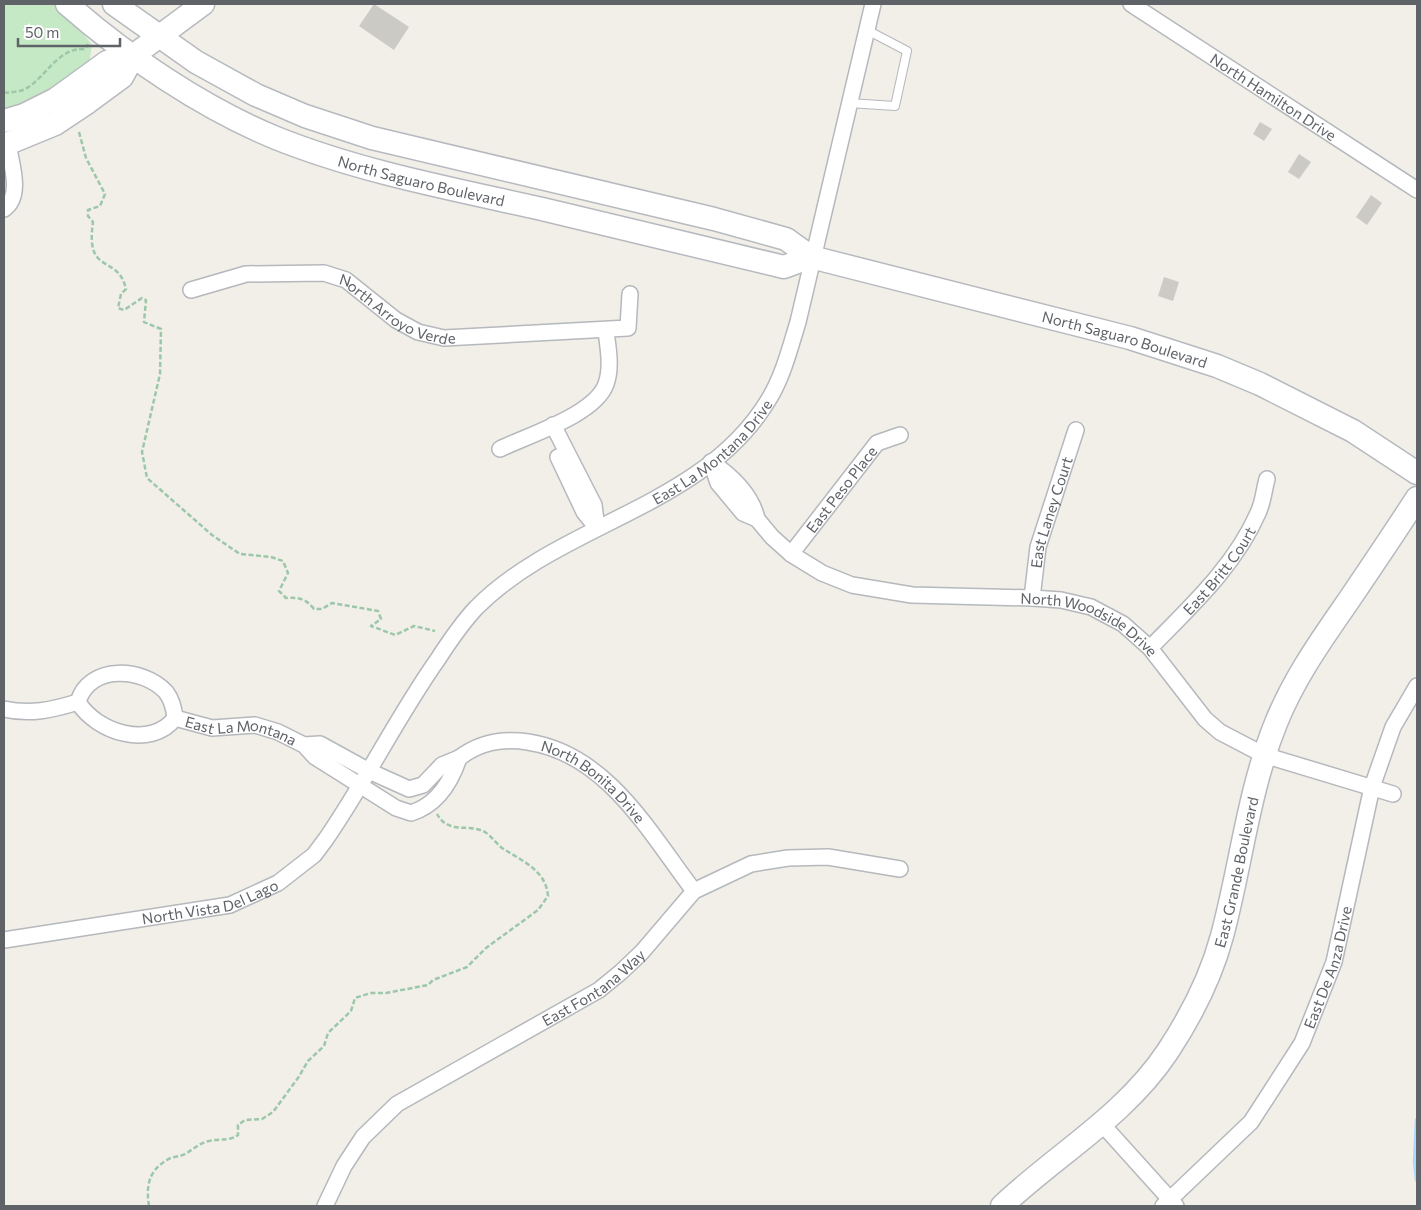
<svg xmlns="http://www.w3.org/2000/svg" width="1421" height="1210" viewBox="0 0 1421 1210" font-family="Commissioner,sans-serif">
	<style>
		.green { fill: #c5e8c5 }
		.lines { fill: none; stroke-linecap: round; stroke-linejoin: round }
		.stream { stroke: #aadaff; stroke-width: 4.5 }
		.building { fill: #cccac5 }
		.lane-casing { stroke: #b5b8bc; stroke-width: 10 }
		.street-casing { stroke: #b5b8bc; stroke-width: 18 }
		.secondary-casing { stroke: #b6babf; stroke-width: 25 }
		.path { stroke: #9cc7a9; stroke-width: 2.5; stroke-dasharray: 5 2.5; stroke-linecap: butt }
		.lane { stroke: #fff; stroke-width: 8 }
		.street { stroke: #fff; stroke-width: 15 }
		.secondary { stroke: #fff; stroke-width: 22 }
		.labels { text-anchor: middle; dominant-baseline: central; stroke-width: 4; stroke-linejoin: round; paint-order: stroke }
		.street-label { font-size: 15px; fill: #5f6368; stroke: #fff }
	</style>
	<rect width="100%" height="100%" fill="#f1efe8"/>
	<path class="green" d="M 4,4 L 53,4 L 72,20 L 92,45 L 89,64 L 83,72 L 4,114 Z"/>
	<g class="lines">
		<path class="stream" d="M 1417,1120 L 1415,1162 L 1417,1180"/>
	</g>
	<g class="building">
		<path d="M 374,4 L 409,27 L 394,50 L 359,26 Z"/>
		<path d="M 1260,122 L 1272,129 L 1264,141 L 1253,134 Z"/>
		<path d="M 1299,154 L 1311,162 L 1299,179 L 1288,172 Z"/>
		<path d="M 1371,195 L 1382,203 L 1367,225 L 1356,217 Z"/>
		<path d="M 1164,277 L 1179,282 L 1173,301 L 1158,296 Z"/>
	</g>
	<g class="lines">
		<defs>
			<path id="lane" d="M 849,103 L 895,106 L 907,51 L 867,30"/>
			<g id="street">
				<path id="s1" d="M 1131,4 L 1417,190"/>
				<path d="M 4,209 C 23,196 11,163 8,144"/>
				<path id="s2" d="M 191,290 L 246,274 L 324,273 L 346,280 L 396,320 L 418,332 L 444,338 L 628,328 L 630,294"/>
				<path d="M 553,425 L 594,505 L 597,528"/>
				<path d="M 500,449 C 528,435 595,415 606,384 C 612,367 608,348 606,331"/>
				<path d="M 558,457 L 584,512 L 597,528"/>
				<path id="s3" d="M 711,462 L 718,483 L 743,513 L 757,519 L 772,537 L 791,554 L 822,573 L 852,585 L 912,595 L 1032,598 L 1061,600 L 1091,607 L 1123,624 L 1150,648 L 1205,719 L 1220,732 L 1264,755 L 1393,794"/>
				<path d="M 711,462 C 731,475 752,495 757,519"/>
				<path id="s4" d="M 791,554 L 877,443 L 900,435"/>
				<path id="s5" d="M 1032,598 L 1038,547 L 1076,430"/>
				<path id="s6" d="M 1150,648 C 1190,607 1235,566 1258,513 C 1263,503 1264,490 1267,479"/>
				<path d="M 78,702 C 89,664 143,667 166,692 C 172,700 174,708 175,718"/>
				<path d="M 78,702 C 96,732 151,750 175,718"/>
				<path d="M 4,709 C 30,715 52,710 78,702"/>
				<path id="s7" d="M 175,718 L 212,728 L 255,725 L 278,732 L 304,745 L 315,757 L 396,808 L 411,813 C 437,805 451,782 459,758 L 442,765 L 423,785 L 409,789 L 369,771 L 320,744 L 304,745"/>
				<path id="s8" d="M 459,758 C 480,742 502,738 528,742 C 607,754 649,832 694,891"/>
				<path id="s9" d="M 4,940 L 230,905 L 278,883 L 314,855 L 326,839 C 366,781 397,717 438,659 C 449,642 462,623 476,608 C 561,522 704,508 769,399 C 783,376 790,348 798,322 L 873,4"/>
				<path d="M 1102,1124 L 1176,1206"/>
				<path id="s10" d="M 325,1206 L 344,1166 L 363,1137 L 397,1104 L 599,990 L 621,972 L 642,952 L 694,891 L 751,864 L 788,858 L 828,857 L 900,869"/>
				<path id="s11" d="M 1163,1206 L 1251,1122 L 1302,1043 L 1334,962 L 1372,787 L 1393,727 L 1417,686"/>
			</g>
			<g id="secondary">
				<path id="s12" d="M 67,4 C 126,56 203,108 276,138 C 361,172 453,189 542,209 C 623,228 703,248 784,267 L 811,257"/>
				<path id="s13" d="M 114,4 L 196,62 L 256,95 L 305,116 L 372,138 L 714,219 L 786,239 L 811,257 L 1130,338 L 1217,366 L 1260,384 L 1353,431 L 1417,473"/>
				<path d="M 4,121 L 24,115 L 56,99 L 107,62 L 134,55"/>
				<path d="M 4,145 L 55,124 L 88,102 L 122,77 L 134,55 L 203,4"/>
				<path id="s14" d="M 1002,1206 C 1057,1154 1125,1116 1168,1051 C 1191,1016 1211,977 1222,936 C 1241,866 1248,792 1276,723 C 1294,678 1322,639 1349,600 C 1372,566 1395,532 1417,498"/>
			</g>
		</defs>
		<use href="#lane" class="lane-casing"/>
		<use href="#street" class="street-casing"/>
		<use href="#secondary" class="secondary-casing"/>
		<g class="path">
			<path d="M 4,93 C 13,92 23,92 30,86 C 49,72 59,48 85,49 L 88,44"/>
			<path d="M 79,132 L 86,158 L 105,194 L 100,206 L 88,210 L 88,216 L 93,222 C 85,277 118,253 126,289 L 121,294 L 118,308 L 124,310 L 142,298 L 146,300 L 144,322 L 161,329 L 160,374 L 142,452 L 147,478 L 212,535 L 240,554 L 271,557 L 283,561 L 288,573 L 279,591 L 286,598 C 299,597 306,599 314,609 L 322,609 L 332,603 L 378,611 L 381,619 L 371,626 L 395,635 L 414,626 L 435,631"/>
			<path d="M 149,1206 C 146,1187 148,1171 167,1160 C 172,1156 180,1157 185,1154 C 194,1149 199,1143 209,1141 C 220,1138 228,1142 238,1135 L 238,1125 L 245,1120 L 262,1119 L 273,1112 L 298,1078 L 308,1061 L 324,1046 L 328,1033 L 351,1011 L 355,998 L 371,993 L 386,993 L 428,985 L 433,980 L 467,967 L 486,948 L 538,910 L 548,896 C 546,870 522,861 502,848 C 496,843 491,836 485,832 C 468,823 449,835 437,814"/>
		</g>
		<use href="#lane" class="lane"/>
		<use href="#street" class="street"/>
		<use href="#secondary" class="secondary"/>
	</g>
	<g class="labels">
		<g class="street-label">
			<text stroke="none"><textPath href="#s1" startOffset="170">North Hamilton Drive</textPath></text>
			<text stroke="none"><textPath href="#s12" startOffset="401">North Saguaro Boulevard</textPath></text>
			<text stroke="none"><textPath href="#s2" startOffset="219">North Arroyo Verde</textPath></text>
			<text stroke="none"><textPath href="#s13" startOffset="1074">North Saguaro Boulevard</textPath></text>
			<text stroke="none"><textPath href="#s9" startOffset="908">East La Montana Drive</textPath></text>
			<text stroke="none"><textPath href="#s4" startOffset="82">East Peso Place</textPath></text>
			<text stroke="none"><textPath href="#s5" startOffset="88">East Laney Court</textPath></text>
			<text stroke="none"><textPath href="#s6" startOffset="104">East Britt Court</textPath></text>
			<text stroke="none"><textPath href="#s3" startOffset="439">North Woodside Drive</textPath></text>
			<text stroke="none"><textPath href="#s7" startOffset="68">East La Montana</textPath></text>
			<text stroke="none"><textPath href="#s8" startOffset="151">North Bonita Drive</textPath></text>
			<text stroke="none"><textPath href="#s14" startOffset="421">East Grande Boulevard</textPath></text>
			<text stroke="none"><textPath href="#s9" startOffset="210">North Vista Del Lago</textPath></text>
			<text stroke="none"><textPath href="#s11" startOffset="296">East De Anza Drive</textPath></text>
			<text stroke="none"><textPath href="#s10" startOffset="355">East Fontana Way</textPath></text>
		</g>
	</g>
	<rect width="1421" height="1210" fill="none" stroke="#5f6368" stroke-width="10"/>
	<path d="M18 38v8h102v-8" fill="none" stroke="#5f6368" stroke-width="2.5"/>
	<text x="25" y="38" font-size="15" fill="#5f6368" stroke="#ffffff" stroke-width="4" paint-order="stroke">50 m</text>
</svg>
